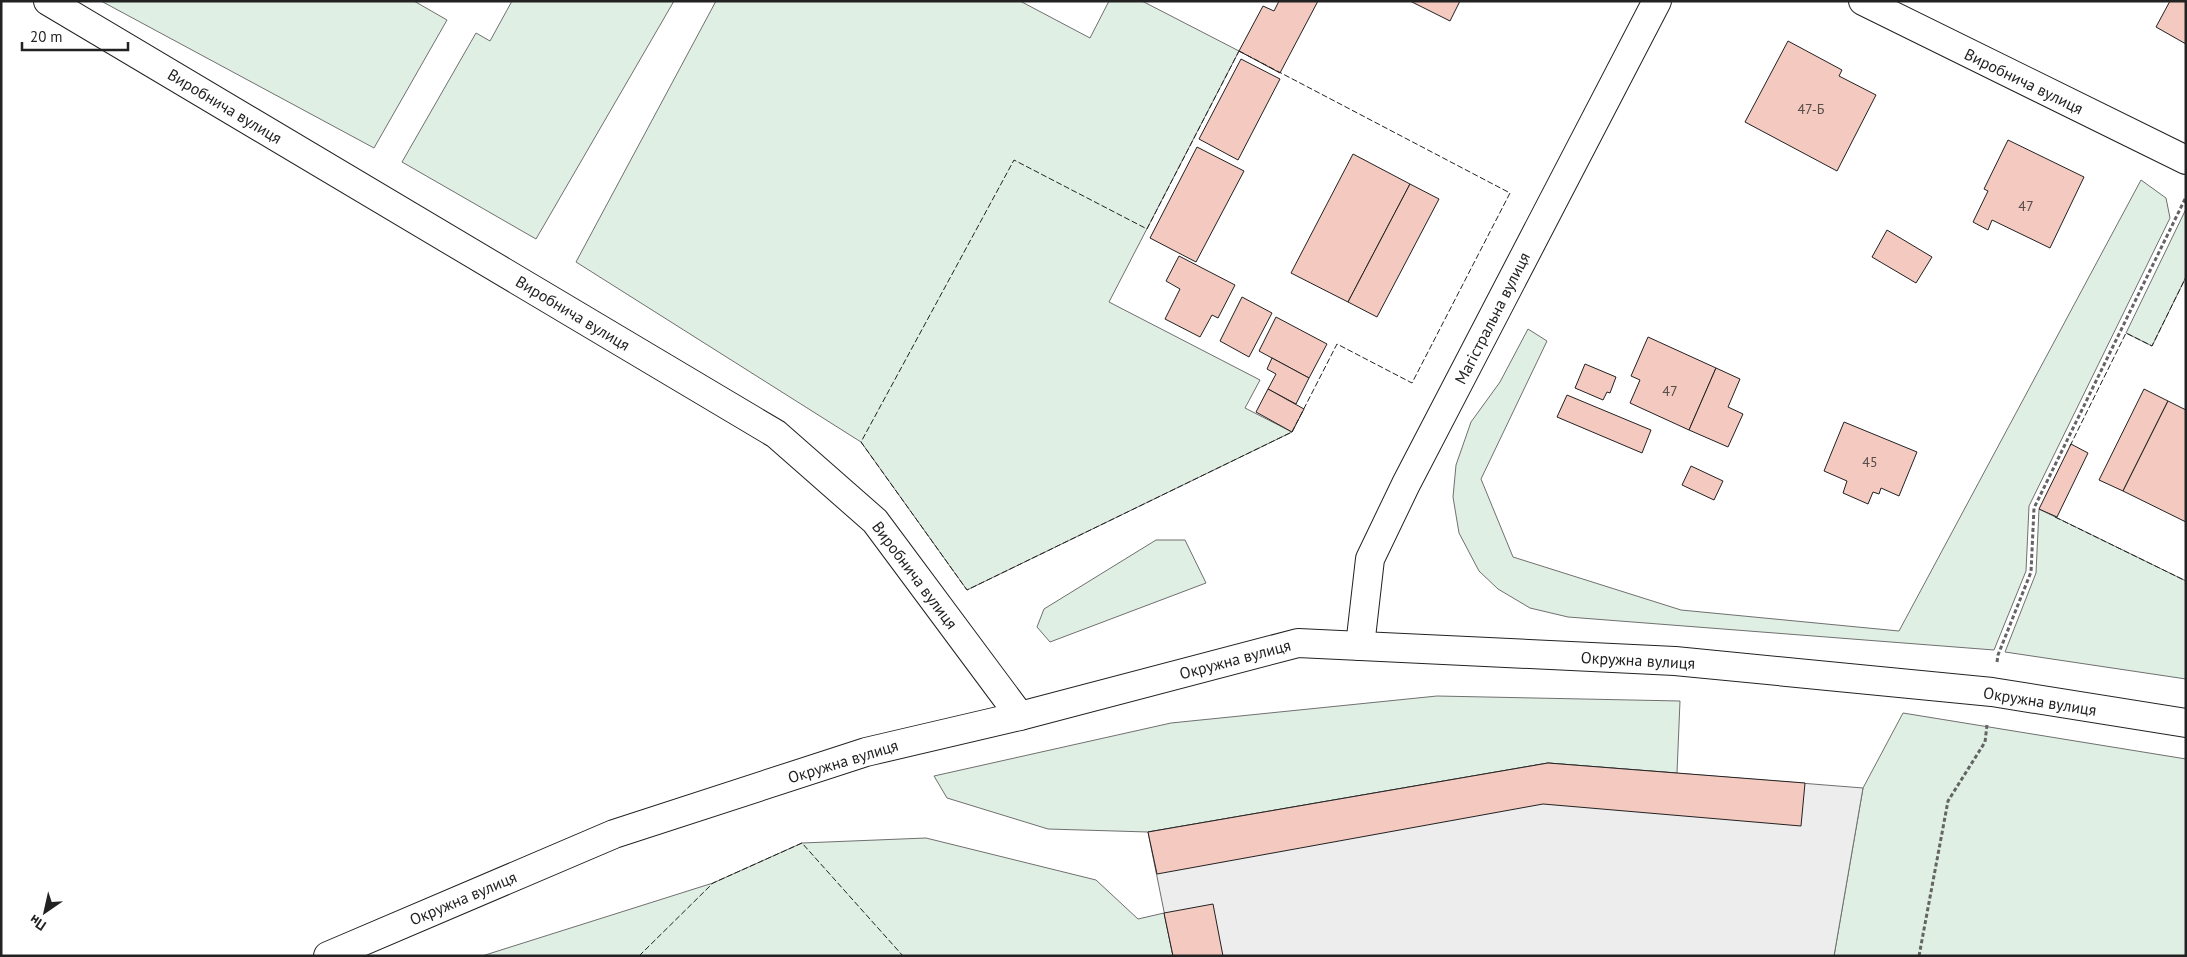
<svg xmlns="http://www.w3.org/2000/svg" width="2187" height="957" viewBox="0 0 2187 957" font-family="'PT Sans',sans-serif">
	<style>
		.green { fill: #e0efe3; stroke: #6f6f6f }
		.parking { fill: #ededed; stroke: #6f6f6f }
		.building { fill: #f3c9c0; stroke: #222 }
		.lines { fill: none; stroke-linecap: round; stroke-linejoin: round }
		.minor-casing { stroke: #222; stroke-width: 30 }
		.major-casing { stroke: #222; stroke-width: 30 }
		.path { stroke: #646464; stroke-width: 3; stroke-dasharray: 4 2.5; stroke-linecap: butt }
		.minor { stroke: #fff; stroke-width: 28 }
		.major { stroke: #fff; stroke-width: 28 }
		.fence { stroke: #222; stroke-width: 1; stroke-dasharray: 6 2.5; stroke-linecap: butt }
		.labels { text-anchor: middle; dominant-baseline: central; stroke-width: 4; stroke-linejoin: round; paint-order: stroke }
		.number-label { font-size: 14px; fill: #564c4a }
		.street-label { font-size: 16px; fill: #222; stroke: #fff }
	</style>
	<rect width="100%" height="100%" fill="#fff"/>
	<g class="green">
		<path d="M 101,1 L 414,1 L 447,20 L 374,148 Z"/>
		<path d="M 512,1 L 674,1 L 536,239 L 402,162 L 476,33 L 490,41 Z"/>
		<path d="M 716,1 L 1020,1 L 1090,38 L 1109,1 L 1142,1 L 1239,51 L 1109,302 L 1260,380 L 1245,408 L 1292,432 L 967,590 L 861,442 L 576,262 Z"/>
		<path d="M 2141,180 L 2166,198 L 2170,218 L 2029,506 L 2026,571 L 1994,650 L 1568,617 L 1530,608 L 1498,589 L 1479,571 L 1459,533 L 1453,497 L 1456,465 L 1471,422 L 1500,382 L 1528,329 L 1547,341 L 1481,479 L 1513,557 L 1681,610 L 1899,631 Z"/>
		<path d="M 2186,209 L 2186,277 L 2152,346 L 2126,333 Z"/>
		<path d="M 2039,509 L 2186,581 L 2186,679 L 2005,652 L 2036,573 Z"/>
		<path d="M 1156,540 L 1185,540 L 1206,583 L 1050,642 L 1037,627 L 1044,609 Z"/>
		<path d="M 1437,696 L 1680,701 L 1677,773 L 1548,763 L 1148,832 L 1048,829 L 947,798 L 934,776 L 1171,723 Z"/>
		<path d="M 1903,713 L 2186,759 L 2186,956 L 1834,956 L 1863,788 Z"/>
		<path d="M 926,838 L 1096,880 L 1138,919 L 1164,913 L 1173,956 L 482,956 L 713,883 L 802,843 Z"/>
	</g>
	<path class="parking" d="M 1548,763 L 1863,788 L 1834,956 L 1173,956 L 1148,832 Z"/>
	<g class="building">
		<path d="M 1279,1 L 1318,1 L 1280,73 L 1239,51 L 1263,6 L 1274,11 Z"/>
		<path d="M 1410,1 L 1460,1 L 1450,21 Z"/>
		<path d="M 2170,1 L 2186,1 L 2186,44 L 2156,27 Z"/>
		<path d="M 1788,41 L 1842,70 L 1839,76 L 1876,95 L 1837,171 L 1745,122 Z"/>
		<path d="M 1241,59 L 1280,79 L 1238,160 L 1199,139 Z"/>
		<path d="M 2008,140 L 2084,177 L 2050,248 L 1992,220 L 1988,230 L 1973,222 L 1988,191 L 1984,189 Z"/>
		<path d="M 1197,147 L 1244,171 L 1196,262 L 1150,238 Z"/>
		<path d="M 1353,154 L 1410,184 L 1348,302 L 1291,273 Z"/>
		<path d="M 1410,184 L 1439,199 L 1377,317 L 1348,302 Z"/>
		<path d="M 1887,230 L 1932,257 L 1916,283 L 1872,257 Z"/>
		<path d="M 1179,256 L 1235,285 L 1218,318 L 1212,315 L 1200,337 L 1165,319 L 1180,289 L 1166,281 Z"/>
		<path d="M 1242,297 L 1272,313 L 1249,357 L 1220,341 Z"/>
		<path d="M 1276,317 L 1327,344 L 1309,378 L 1259,351 Z"/>
		<path d="M 1648,337 L 1716,368 L 1689,430 L 1630,403 L 1640,380 L 1631,376 Z"/>
		<path d="M 1272,358 L 1309,378 L 1296,404 L 1268,389 L 1276,374 L 1267,369 Z"/>
		<path d="M 1585,364 L 1616,377 L 1610,393 L 1607,392 L 1603,400 L 1575,388 Z"/>
		<path d="M 1716,368 L 1740,379 L 1728,407 L 1743,414 L 1728,447 L 1689,430 Z"/>
		<path d="M 1268,389 L 1304,409 L 1292,432 L 1256,412 Z"/>
		<path d="M 2144,389 L 2168,401 L 2123,491 L 2099,480 Z"/>
		<path d="M 1567,395 L 1651,430 L 1642,453 L 1557,417 Z"/>
		<path d="M 2168,401 L 2186,410 L 2186,522 L 2123,491 Z"/>
		<path d="M 1844,422 L 1917,452 L 1899,496 L 1881,488 L 1879,494 L 1873,492 L 1868,504 L 1843,493 L 1847,481 L 1824,471 Z"/>
		<path d="M 2071,444 L 2088,453 L 2057,517 L 2039,509 Z"/>
		<path d="M 1691,466 L 1723,481 L 1714,500 L 1682,485 Z"/>
		<path d="M 1548,763 L 1805,783 L 1801,826 L 1543,804 L 1157,874 L 1148,832 Z"/>
		<path d="M 1213,904 L 1223,956 L 1173,956 L 1164,913 Z"/>
	</g>
	<g class="lines">
		<defs>
			<g id="minor">
				<path d="M 48,1 L 776,434 L 875,521 L 1020,716"/>
				<path d="M 1863,1 L 2186,160"/>
				<path d="M 1360,646 L 1370,559 L 1406,484 L 1657,1"/>
			</g>
			<path id="major" d="M 328,956 L 614,834 L 866,752 L 1020,716 L 1298,643 L 1675,661 L 1992,692 L 2186,723"/>
		</defs>
		<use href="#minor" class="minor-casing"/>
		<use href="#major" class="major-casing"/>
		<g class="path">
			<path d="M 1997,662 L 1998,655 L 2031,572 L 2034,508 L 2186,197"/>
			<path d="M 1919,956 L 1948,801 L 1985,742 L 1987,725"/>
		</g>
		<use href="#minor" class="minor"/>
		<use href="#major" class="major"/>
		<g class="fence">
			<path d="M 1239,51 L 1510,193 L 1412,383 L 1337,344 L 1292,432 L 967,590 L 861,442 L 1014,160 L 1147,229 Z"/>
			<path d="M 2070,446 L 2126,333 L 2152,346 L 2186,277"/>
			<path d="M 2055,517 L 2186,581"/>
			<path d="M 639,956 L 713,883 L 802,843 L 903,956"/>
		</g>
	</g>
	<g class="labels">
		<g class="number-label">
			<text x="1811" y="109">47-Б</text>
			<text x="2026" y="206">47</text>
			<text x="1670" y="391">47</text>
			<text x="1870" y="462">45</text>
		</g>
		<g class="street-label">
			<text transform="translate(2024 81) rotate(26)">Виробнича вулиця</text>
			<text transform="translate(225 106) rotate(31)">Виробнича вулиця</text>
			<text transform="translate(573 313) rotate(31)">Виробнича вулиця</text>
			<text transform="translate(1492 318) rotate(-63)">Магістральна вулиця</text>
			<text transform="translate(915 575) rotate(53)">Виробнича вулиця</text>
			<text transform="translate(1235 659) rotate(-15)">Окружна вулиця</text>
			<text transform="translate(1638 660) rotate(3)">Окружна вулиця</text>
			<text transform="translate(2040 701) rotate(9)">Окружна вулиця</text>
			<text transform="translate(843 761) rotate(-17)">Окружна вулиця</text>
			<text transform="translate(463 898) rotate(-23)">Окружна вулиця</text>
		</g>
	</g>
	<rect width="2187" height="957" fill="none" stroke="#222222" stroke-width="5"/>
	<g transform="translate(45 912) rotate(214)" stroke="#ffffff" stroke-width="4" paint-order="stroke">
	<path d="M0-4L9 19L0 12L-9 19Z" fill="#222222"/>
	<text y="-8" font-size="14" font-weight="bold" text-anchor="middle" fill="#222222">Пн</text>
	</g>
	<path d="M22 42v8h106v-8" fill="none" stroke="#222222" stroke-width="2.5"/>
	<text x="30" y="42" font-size="15" fill="#222222" stroke="#ffffff" stroke-width="4" paint-order="stroke">20 m</text>
</svg>
